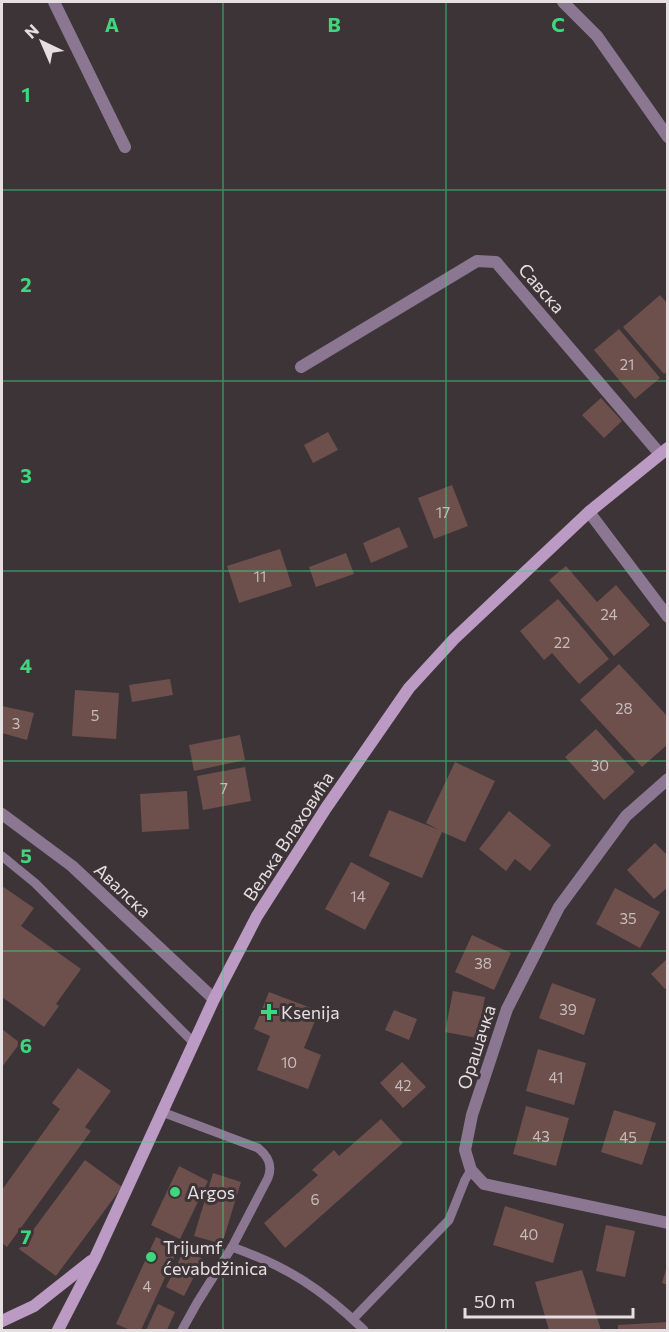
<svg xmlns="http://www.w3.org/2000/svg" width="669" height="1332" viewBox="0 0 669 1332" font-family="Commissioner,sans-serif">
	<style>
		.building { fill: #6d4f4c }
		.lines { fill: none; stroke-linecap: round; stroke-linejoin: round }
		.lane { stroke: #8b7791; stroke-width: 9 }
		.street { stroke: #8b7791; stroke-width: 12 }
		.secondary { stroke: #bb9ac4; stroke-width: 12 }
		.grid { fill: none; stroke: #3fd77d; stroke-width: 1.5; stroke-opacity: 0.55 }
		.poi-dot { fill: #3fd77d; stroke: #3d3438; stroke-width: 2 }
		.labels { text-anchor: middle; dominant-baseline: central; stroke-width: 6; stroke-linejoin: round; paint-order: stroke }
		.number-label { font-size: 15px; fill: #c7bbbc }
		.street-label { font-size: 18px; fill: #e5dfe1; stroke: #3d3438 }
		.poi-label { font-size: 18px; fill: #e5dfe1; stroke: #3d3438; text-anchor: start }
		.grid-label { font-size: 20px; text-anchor: middle; font-weight: bold; fill: #3fd77d; stroke: #3d3438; stroke-width: 6; stroke-linejoin: round; paint-order: stroke }
	</style>
	<rect width="100%" height="100%" fill="#3d3438"/>
	<g class="building">
		<path d="M 660,295 L 668,304 L 668,371 L 664,374 L 623,327 Z"/>
		<path d="M 619,329 L 660,378 L 635,399 L 594,350 Z"/>
		<path d="M 601,398 L 622,421 L 604,438 L 582,415 Z"/>
		<path d="M 328,432 L 338,450 L 313,463 L 304,445 Z"/>
		<path d="M 452,485 L 468,526 L 434,539 L 418,498 Z"/>
		<path d="M 399,527 L 408,547 L 371,563 L 363,543 Z"/>
		<path d="M 280,549 L 292,586 L 239,603 L 227,566 Z"/>
		<path d="M 346,553 L 354,574 L 316,587 L 309,567 Z"/>
		<path d="M 566,566 L 597,602 L 616,585 L 650,625 L 614,656 L 549,580 Z"/>
		<path d="M 558,599 L 609,659 L 579,684 L 552,653 L 544,660 L 520,631 Z"/>
		<path d="M 619,664 L 668,717 L 668,744 L 642,767 L 580,700 Z"/>
		<path d="M 170,679 L 173,695 L 132,702 L 129,685 Z"/>
		<path d="M 75,690 L 119,693 L 116,739 L 72,736 Z"/>
		<path d="M 2,706 L 34,713 L 27,740 L 2,733 Z"/>
		<path d="M 596,729 L 635,772 L 604,800 L 565,757 Z"/>
		<path d="M 240,735 L 245,760 L 194,771 L 189,745 Z"/>
		<path d="M 455,762 L 495,781 L 465,842 L 442,832 L 422,878 L 369,856 L 389,810 L 439,830 L 426,823 Z"/>
		<path d="M 245,767 L 251,801 L 203,810 L 197,776 Z"/>
		<path d="M 187,791 L 189,829 L 142,832 L 140,794 Z"/>
		<path d="M 509,811 L 551,845 L 530,871 L 515,859 L 506,871 L 479,849 Z"/>
		<path d="M 655,843 L 668,856 L 668,887 L 654,899 L 627,870 Z"/>
		<path d="M 351,862 L 390,883 L 365,930 L 325,909 Z"/>
		<path d="M 2,886 L 34,908 L 21,926 L 81,969 L 56,1004 L 59,1006 L 44,1027 L 2,997 Z"/>
		<path d="M 615,888 L 660,912 L 640,948 L 596,924 Z"/>
		<path d="M 472,935 L 511,953 L 494,990 L 455,972 Z"/>
		<path d="M 668,958 L 668,986 L 665,989 L 651,974 Z"/>
		<path d="M 552,983 L 596,999 L 584,1035 L 539,1018 Z"/>
		<path d="M 453,991 L 485,997 L 477,1038 L 445,1032 Z"/>
		<path d="M 269,992 L 319,1011 L 304,1048 L 321,1055 L 308,1089 L 257,1070 L 270,1036 L 254,1029 Z"/>
		<path d="M 394,1010 L 417,1019 L 409,1040 L 385,1030 Z"/>
		<path d="M 2,1029 L 20,1043 L 2,1067 Z"/>
		<path d="M 538,1049 L 586,1063 L 574,1105 L 526,1091 Z"/>
		<path d="M 402,1062 L 426,1087 L 403,1108 L 380,1083 Z"/>
		<path d="M 78,1068 L 111,1091 L 85,1127 L 91,1131 L 7,1247 L 2,1243 L 2,1190 L 60,1109 L 52,1103 Z"/>
		<path d="M 526,1106 L 569,1118 L 556,1166 L 513,1154 Z"/>
		<path d="M 614,1110 L 656,1123 L 642,1165 L 601,1152 Z"/>
		<path d="M 381,1119 L 403,1143 L 285,1248 L 264,1223 L 318,1175 L 312,1170 L 334,1150 L 339,1156 Z"/>
		<path d="M 85,1160 L 122,1187 L 56,1276 L 19,1249 Z"/>
		<path d="M 179,1166 L 208,1181 L 180,1239 L 151,1225 Z"/>
		<path d="M 213,1173 L 241,1182 L 222,1244 L 194,1236 Z"/>
		<path d="M 505,1206 L 564,1224 L 553,1263 L 493,1245 Z"/>
		<path d="M 606,1225 L 635,1231 L 625,1277 L 596,1271 Z"/>
		<path d="M 156,1237 L 179,1247 L 141,1330 L 130,1330 L 116,1324 Z"/>
		<path d="M 184,1250 L 203,1259 L 184,1296 L 166,1287 Z"/>
		<path d="M 667,1266 L 668,1266 L 668,1285 L 662,1283 Z"/>
		<path d="M 582,1270 L 601,1330 L 549,1330 L 535,1282 Z"/>
		<path d="M 158,1304 L 175,1312 L 167,1330 L 146,1330 Z"/>
		<path d="M 668,1322 L 668,1330 L 618,1330 L 618,1325 Z"/>
	</g>
	<g class="lines">
		<g class="lane">
			<path d="M 2,856 L 35,883 L 194,1043"/>
			<path d="M 162,1112 L 258,1148 C 268,1156 273,1165 268,1178 L 232,1247 L 197,1303 L 182,1330"/>
			<path d="M 232,1247 C 288,1267 322,1289 364,1330"/>
			<path d="M 353,1319 L 449,1220 L 465,1180 L 471,1170"/>
		</g>
		<g class="street">
			<path d="M 54,2 L 125,147"/>
			<path d="M 563,2 L 597,36 L 668,137"/>
			<path d="M 301,367 L 477,261 L 496,262 L 660,454"/>
			<path d="M 589,512 L 668,617"/>
			<path d="M 668,779 L 626,816 L 559,907 L 507,1009 L 472,1115 L 465,1150 L 471,1170 L 484,1184 L 668,1223"/>
			<path d="M 2,814 L 72,866 L 214,999"/>
		</g>
		<g class="secondary">
			<path d="M 2,1321 L 34,1306 L 91,1261"/>
			<path d="M 58,1330 L 95,1258 L 214,999 L 257,916 L 326,808 L 409,688 L 454,639 L 589,512 L 668,448"/>
		</g>
	</g>
	<path class="grid" d="M 223,2 L 223,1330M 446,2 L 446,1330M 2,190 L 668,190M 2,381 L 668,381M 2,571 L 668,571M 2,761 L 668,761M 2,951 L 668,951M 2,1142 L 668,1142"/>
	<g class="poi-dot">
		<path d="M266 1003h6v6h6v6h-6v6h-6v-6h-6v-6h6z"/>
		<circle cx="175" cy="1192" r="6"/>
		<circle cx="151" cy="1257" r="6"/>
	</g>
	<g class="labels">
		<g class="number-label">
			<text x="627" y="364">21</text>
			<text x="443" y="512">17</text>
			<text x="260" y="576">11</text>
			<text x="609" y="614">24</text>
			<text x="562" y="642">22</text>
			<text x="624" y="708">28</text>
			<text x="95" y="715">5</text>
			<text x="16" y="723">3</text>
			<text x="600" y="765">30</text>
			<text x="224" y="788">7</text>
			<text x="358" y="896">14</text>
			<text x="628" y="918">35</text>
			<text x="483" y="963">38</text>
			<text x="568" y="1009">39</text>
			<text x="289" y="1062">10</text>
			<text x="556" y="1077">41</text>
			<text x="403" y="1085">42</text>
			<text x="541" y="1136">43</text>
			<text x="628" y="1137">45</text>
			<text x="315" y="1199">6</text>
			<text x="529" y="1234">40</text>
			<text x="147" y="1286">4</text>
		</g>
		<g class="street-label">
			<text transform="translate(542 288) rotate(49)">Савска</text>
			<text transform="translate(288 836) rotate(-57)">Вељка Влаховића</text>
			<text transform="translate(123 890) rotate(43)">Авалска</text>
			<text transform="translate(476 1047) rotate(-72)">Орашачка</text>
		</g>
		<g class="poi-label">
			<text x="281" y="1012">Ksenija</text>
			<text x="187" y="1192">Argos</text>
			<text x="163" y="1247">Trijumf<tspan x="163" dy="21">ćevabdžinica</tspan></text>
		</g>
	</g>
	<g class="grid-label">
		<text x="112" y="32">A</text>
		<text x="334" y="32">B</text>
		<text x="558" y="32">C</text>
		<text x="26" y="102">1</text>
		<text x="26" y="292">2</text>
		<text x="26" y="483">3</text>
		<text x="26" y="673">4</text>
		<text x="26" y="863">5</text>
		<text x="26" y="1053">6</text>
		<text x="26" y="1244">7</text>
	</g>
	<rect width="669" height="1332" fill="none" stroke="#e5dfe1" stroke-width="6"/>
	<g transform="translate(42 42) rotate(316)" stroke="#3d3438" stroke-width="4.5" paint-order="stroke">
	<path d="M0-4.5L10 22L0 15L-10 22Z" fill="#e5dfe1"/>
	<text y="-9" font-size="16" font-weight="bold" text-anchor="middle" fill="#e5dfe1">N</text>
	</g>
	<path d="M465 1308v9h168v-9" fill="none" stroke="#e5dfe1" stroke-width="3"/>
	<text x="474" y="1308" font-size="18" fill="#e5dfe1" stroke="#3d3438" stroke-width="4.5" paint-order="stroke">50 m</text>
</svg>
